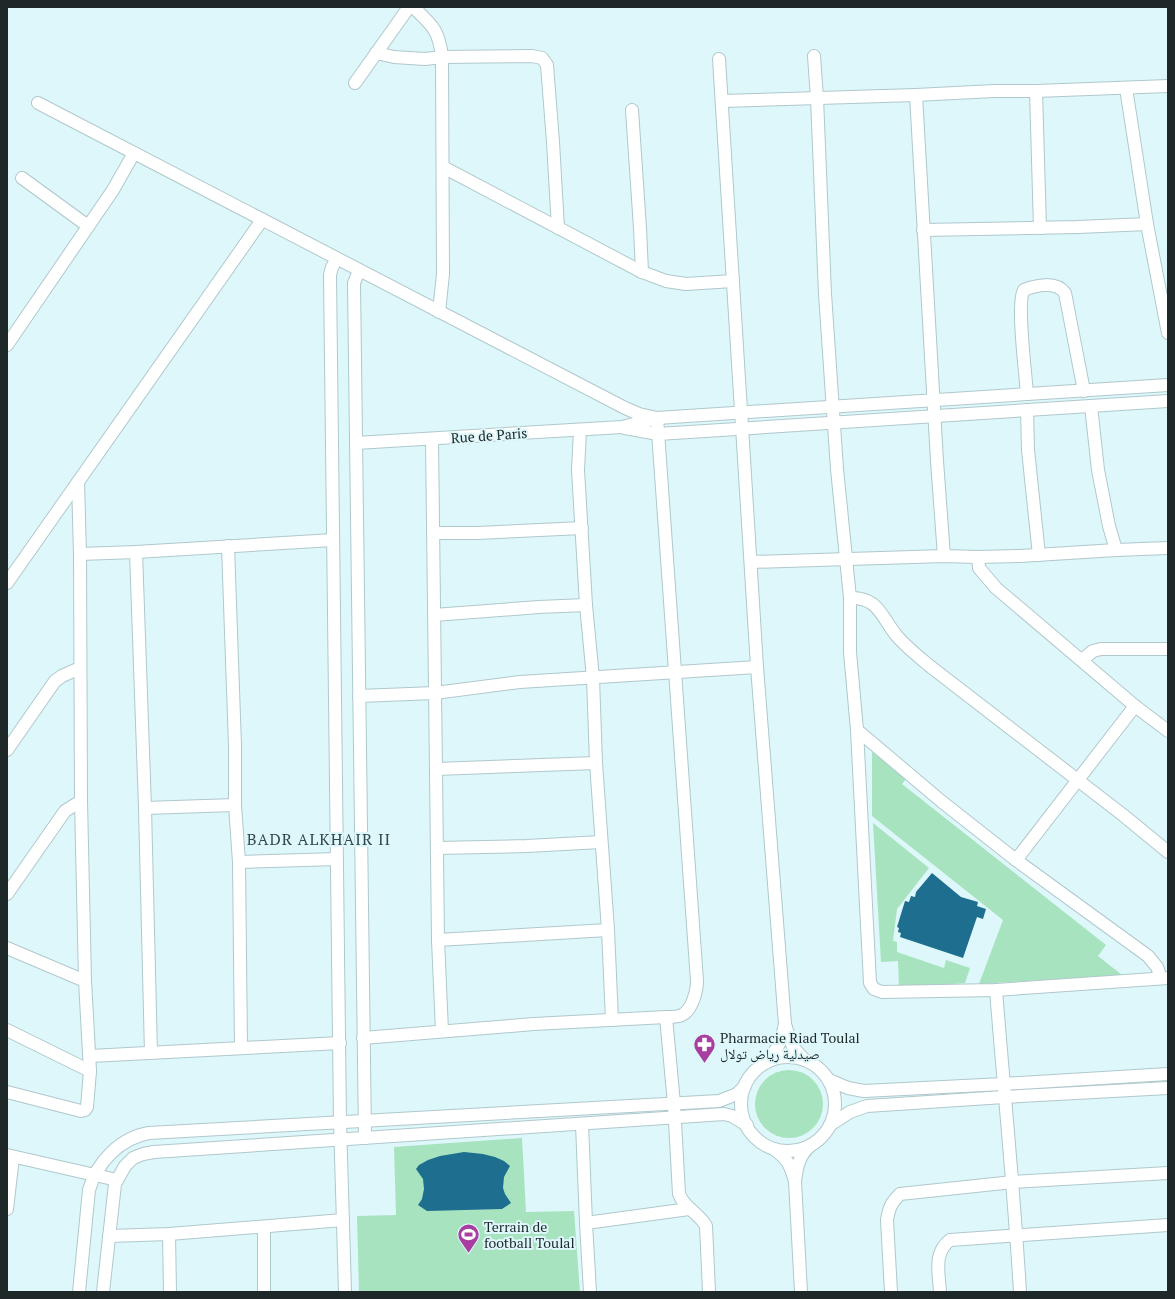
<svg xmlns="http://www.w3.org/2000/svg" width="1175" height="1299" viewBox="0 0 1175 1299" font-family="'PT Serif','Noto Naskh Arabic',serif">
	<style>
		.green { fill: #a7e3be }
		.building { fill: #1e6e90 }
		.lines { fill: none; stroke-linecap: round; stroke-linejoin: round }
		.minor-casing { stroke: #b0c8cc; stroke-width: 14 }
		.minor { stroke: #fff; stroke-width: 12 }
		.labels { text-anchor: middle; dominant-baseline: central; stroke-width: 4; stroke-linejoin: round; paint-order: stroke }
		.street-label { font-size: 14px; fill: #1f2829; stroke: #def7fa }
		.poi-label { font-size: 14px; fill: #1f2829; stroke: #def7fa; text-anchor: start }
		.quarter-label { font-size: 16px; letter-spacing: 1px; fill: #33484b; stroke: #def7fa }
	</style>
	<rect width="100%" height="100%" fill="#def7fa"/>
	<g class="green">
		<path d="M 872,752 L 906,779 L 902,784 L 1106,945 L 1098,956 L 1122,975 L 979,984 L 1003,920 L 872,816 Z"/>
		<path d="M 873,823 L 929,868 L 897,909 L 893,941 L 897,942 L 897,952 L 944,968 L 946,960 L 970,968 L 965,983 L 899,988 L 898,961 L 881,962 Z"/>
		<circle cx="789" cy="1104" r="34"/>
		<path d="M 522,1138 L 526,1212 L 574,1211 L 580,1292 L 359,1292 L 357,1216 L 396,1215 L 394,1147 Z"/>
	</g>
	<g class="building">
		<path d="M 932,873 L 961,897 L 978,902 L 977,906 L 986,909 L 983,919 L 977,917 L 963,958 L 900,937 L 901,933 L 898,932 L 899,928 L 897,927 L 905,901 L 909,902 L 911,896 L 915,897 L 916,892 Z"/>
		<path d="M 464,1152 L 483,1154 L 495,1157 L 504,1161 L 510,1166 L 504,1177 L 503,1188 L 505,1194 L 511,1203 L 502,1209 L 427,1211 L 418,1205 L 422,1199 L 424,1189 L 423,1179 L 416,1169 L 419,1165 L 428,1160 L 440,1156 Z"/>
	</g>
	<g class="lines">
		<defs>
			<g id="minor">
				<path d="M 413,7 C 432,25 439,30 442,57 L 443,274 L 439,312"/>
				<path d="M 376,53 L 394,57 L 425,59 L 442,57 L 532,56 L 542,58 L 547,65 L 553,142 L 558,228"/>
				<path d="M 814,56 L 817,98 L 825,294 L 837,469 L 850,598 L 850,652 L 857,730 L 870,983 L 874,989 L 882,992 L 996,990 L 1168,978"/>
				<path d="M 719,59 L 757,667 L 785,1024"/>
				<path d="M 355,83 L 409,7"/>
				<path d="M 1126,88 L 1147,224 L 1168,333"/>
				<path d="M 1036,91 L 1040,228"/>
				<path d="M 916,95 L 937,461 L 944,556"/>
				<path d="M 722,101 L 916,95 L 994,91 L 1036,91 L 1168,86"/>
				<path d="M 38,103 L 625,408 L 639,414 L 657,418 L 697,981 C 697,991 692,1010 682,1015 C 678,1017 670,1017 666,1017 L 534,1024 L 363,1038"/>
				<path d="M 632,110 L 640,228 L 642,272"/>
				<path d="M 443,167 L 642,272 L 666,281 L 686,284 L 733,281"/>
				<path d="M 22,178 L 88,226"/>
				<path d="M 923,230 L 1078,227 L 1147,224"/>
				<path d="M 337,259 L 332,267 L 330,275 L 340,1122 L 345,1292"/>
				<path d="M 359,271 L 354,283 L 365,1138"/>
				<path d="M 7,345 L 113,190 L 134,153"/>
				<path d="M 1027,394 C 1026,377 1016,301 1024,290 C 1036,285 1056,281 1065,293 L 1084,391"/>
				<path d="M 1091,406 L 1098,470 L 1109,526 L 1116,550"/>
				<path d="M 1027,410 L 1028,450 L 1039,555"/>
				<path d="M 625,428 L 658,434 L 1168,401"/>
				<path d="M 580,430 L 578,470 L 586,605 L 593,678 L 596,763 L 608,930 L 612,1020"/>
				<path d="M 432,439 L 438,940 L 442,1031"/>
				<path d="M 356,443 L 622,427 L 657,418 L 1168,385"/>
				<path d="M 433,533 L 477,533 L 582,528"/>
				<path d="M 228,546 L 235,746 L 235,805 L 239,862 L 241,1048"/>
				<path d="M 136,552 L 145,808 L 151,1053"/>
				<path d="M 80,554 L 136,552 L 333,540"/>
				<path d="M 978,557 L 979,568 L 996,588 L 1135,706 L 1168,731"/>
				<path d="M 751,562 L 944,556 L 978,557 L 1020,556 L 1116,550 L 1168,548"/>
				<path d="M 7,583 L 262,220"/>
				<path d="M 850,598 C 878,597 881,616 896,635 C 906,647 919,657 931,667 L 1123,815 L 1168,852"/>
				<path d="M 434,615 L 539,607 L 586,605"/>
				<path d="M 1082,660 L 1093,651 L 1101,649 L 1168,649"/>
				<path d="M 359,696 L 435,693 L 520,682 L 757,667"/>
				<path d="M 857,730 L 941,801 L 1016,860 L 1148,956 L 1157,967 L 1161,978"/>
				<path d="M 7,750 L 55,681 L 62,676 L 80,668"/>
				<path d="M 436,769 L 596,763"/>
				<path d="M 145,808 L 235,805"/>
				<path d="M 437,848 L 527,846 L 601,842"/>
				<path d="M 1016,860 L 1135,706"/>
				<path d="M 239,862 L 337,859"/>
				<path d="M 7,894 L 65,811 L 81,801"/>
				<path d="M 438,940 L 608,930"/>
				<path d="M 7,948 L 85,981"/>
				<path d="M 996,990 C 1004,1091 1014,1191 1020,1292"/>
				<path d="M 666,1017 L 674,1104 L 679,1194 C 684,1208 699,1213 706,1226 L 709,1292"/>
				<path d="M 7,1030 L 90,1071"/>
				<path d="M 90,1056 L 340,1043"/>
				<circle cx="788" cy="1104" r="47"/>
				<path d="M 766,1063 C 778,1048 781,1043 785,1024 C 790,1041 791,1047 805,1060"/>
				<path d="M 829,1080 L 848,1088 L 864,1091 L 1003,1084 L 1168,1074"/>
				<path d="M 7,1092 L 81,1111 L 85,1110 L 87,1107 L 90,1071 L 85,981 L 81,801 L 80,554 L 78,482"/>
				<path d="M 582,1124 L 586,1223 L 590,1292"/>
				<path d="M 830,1125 L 850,1112 L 867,1106 L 1004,1097 L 1168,1088"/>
				<path d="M 774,1149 C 788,1159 790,1165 795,1181 C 797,1166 799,1155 811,1145"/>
				<path d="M 7,1155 L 117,1180"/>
				<path d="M 795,1181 L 801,1292"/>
				<path d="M 7,1209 L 13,1157"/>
				<path d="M 586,1223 L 689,1209"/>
				<path d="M 264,1227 L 264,1292"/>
				<path d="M 169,1234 L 170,1292"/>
				<path d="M 109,1236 L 169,1234 L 343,1220"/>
				<path d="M 79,1292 L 89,1190 C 97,1162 120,1138 149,1133 L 719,1101 L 737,1094 L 745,1086"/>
				<path d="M 103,1292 L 115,1184 L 125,1166 L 133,1158 L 143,1154 L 154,1152 L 724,1114 L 732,1116 L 747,1125"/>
				<path d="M 891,1292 L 887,1220 C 889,1208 891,1203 900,1194 L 1013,1182 L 1168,1173"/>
				<path d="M 940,1292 C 939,1273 933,1253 950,1240 L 1168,1225"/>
			</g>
		</defs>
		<use href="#minor" class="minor-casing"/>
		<use href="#minor" class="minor"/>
	</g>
	<defs>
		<symbol id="pharmacy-pin" viewBox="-11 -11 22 30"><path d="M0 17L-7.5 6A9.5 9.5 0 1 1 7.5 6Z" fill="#a73ea0" stroke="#def7fa"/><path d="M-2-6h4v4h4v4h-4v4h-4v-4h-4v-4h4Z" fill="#fff"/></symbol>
		<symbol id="stadium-pin" viewBox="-11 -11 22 30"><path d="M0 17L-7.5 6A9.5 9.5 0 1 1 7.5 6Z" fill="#a73ea0" stroke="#def7fa"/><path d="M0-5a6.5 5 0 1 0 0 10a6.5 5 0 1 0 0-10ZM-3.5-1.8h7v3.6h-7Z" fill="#fff"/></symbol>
	</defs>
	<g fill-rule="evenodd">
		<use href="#pharmacy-pin" x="692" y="1032" width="25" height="34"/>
		<use href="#stadium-pin" x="456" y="1222" width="25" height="34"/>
	</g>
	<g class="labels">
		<g class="street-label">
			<text transform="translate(489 435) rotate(-4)">Rue de Paris</text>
		</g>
		<g class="poi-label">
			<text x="720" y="1037">Pharmacie Riad Toulal<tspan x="720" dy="16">صيدلية رياض تولال</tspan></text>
			<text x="484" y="1226">Terrain de<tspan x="484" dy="16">football Toulal</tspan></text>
		</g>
		<g class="quarter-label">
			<text x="319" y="839">BADR ALKHAIR II</text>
		</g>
	</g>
	<rect width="1175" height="1299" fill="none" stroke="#1f2829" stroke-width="16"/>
</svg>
